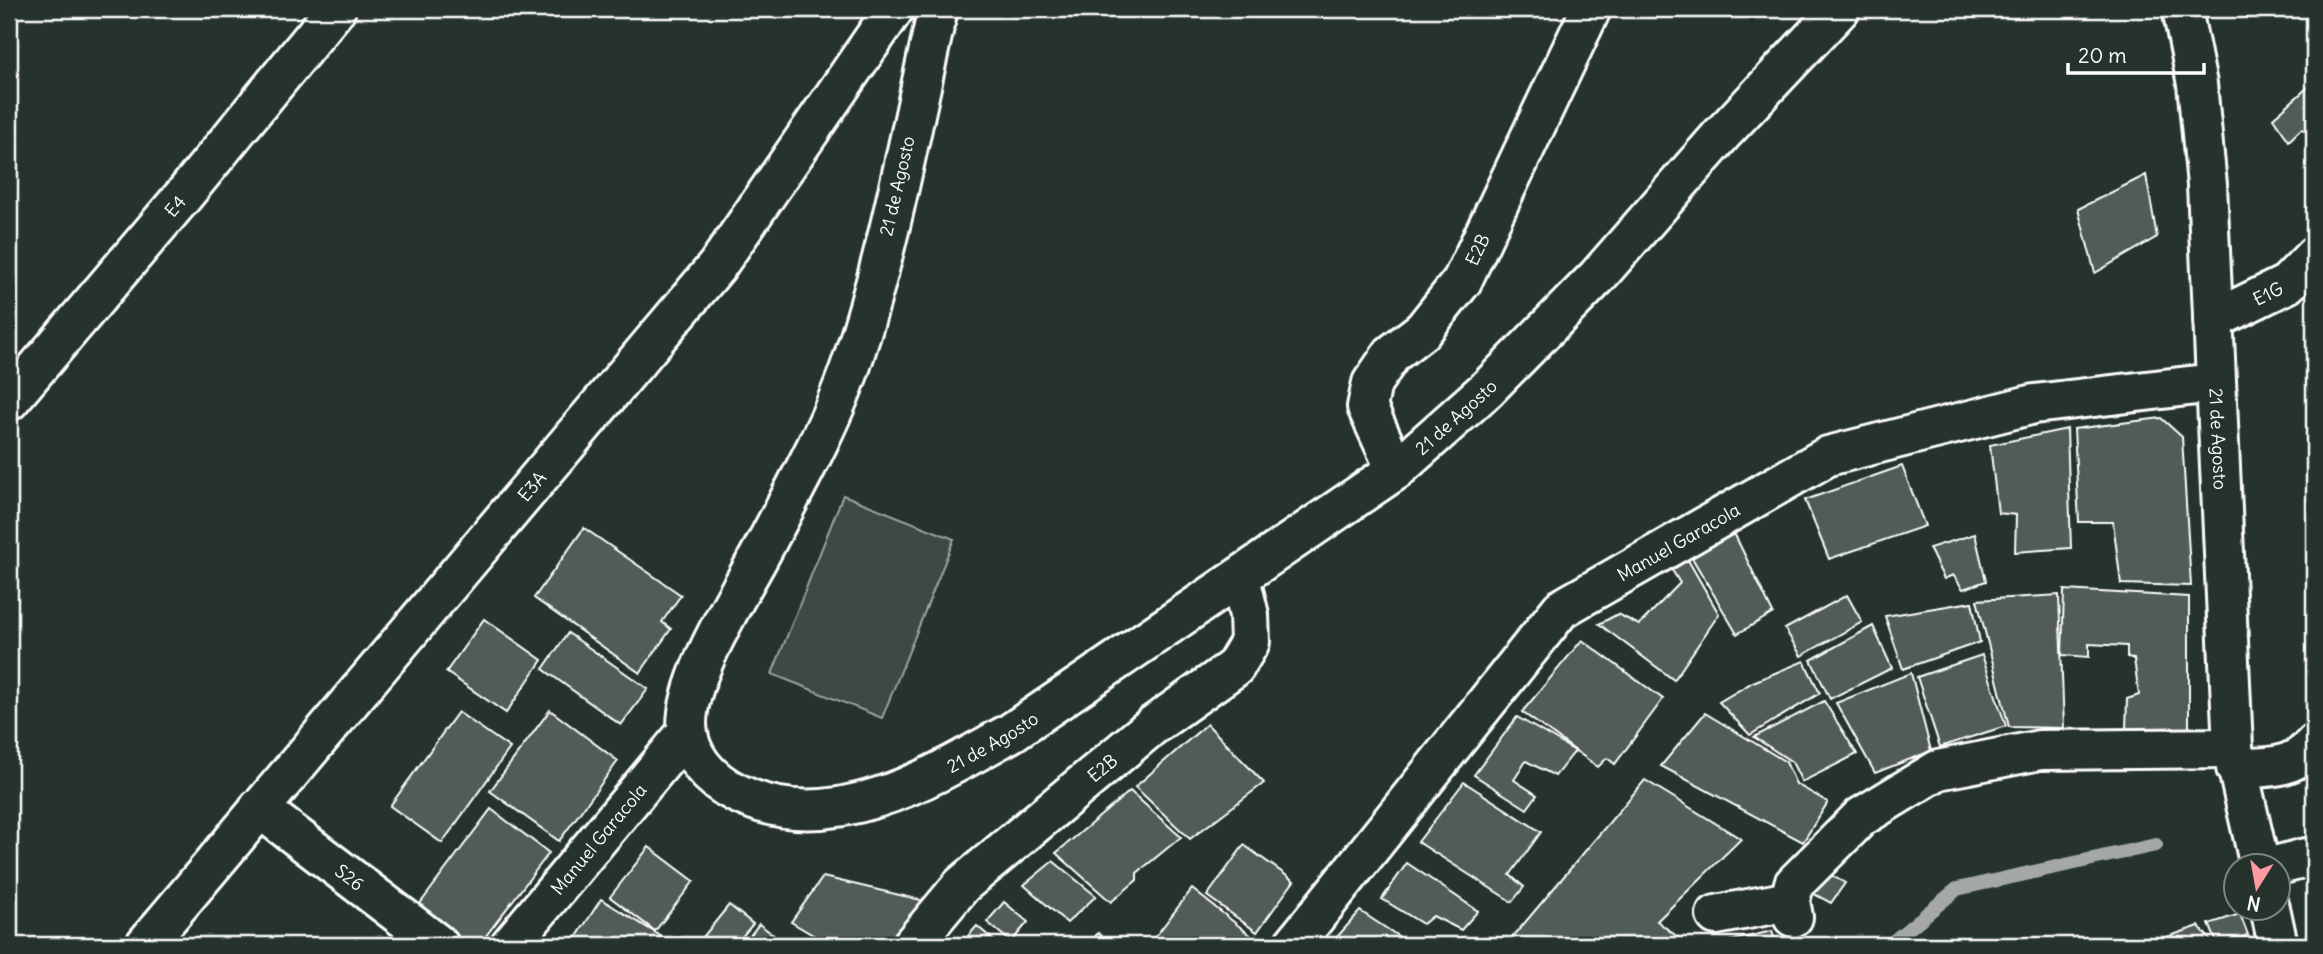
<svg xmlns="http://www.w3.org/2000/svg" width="2323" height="954" viewBox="0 0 2323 954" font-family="Delius,sans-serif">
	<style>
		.green { fill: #3e4944; stroke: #9ea4a2; stroke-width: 2 }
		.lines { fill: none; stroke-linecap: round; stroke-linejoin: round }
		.stream { stroke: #a4a9a7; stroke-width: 14 }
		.building { fill: #515c57; stroke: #fff; stroke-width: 2 }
		.minor-casing { stroke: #fff; stroke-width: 44 }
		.minor { stroke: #26332d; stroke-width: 38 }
		.labels { text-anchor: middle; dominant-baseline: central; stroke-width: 7; stroke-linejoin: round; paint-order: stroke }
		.street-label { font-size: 18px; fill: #fff; stroke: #26332d }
	</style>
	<rect width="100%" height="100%" fill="#26332d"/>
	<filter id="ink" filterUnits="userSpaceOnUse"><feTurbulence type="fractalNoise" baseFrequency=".0143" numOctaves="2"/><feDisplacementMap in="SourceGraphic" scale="14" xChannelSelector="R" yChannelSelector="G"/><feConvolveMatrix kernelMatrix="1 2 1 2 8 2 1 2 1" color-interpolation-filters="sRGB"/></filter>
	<g filter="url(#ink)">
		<path class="green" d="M 843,495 L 954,539 L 882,718 L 772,674 Z"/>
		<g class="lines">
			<path class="stream" d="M 1889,945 L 1957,889 L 2156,845"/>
		</g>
		<g class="building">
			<path d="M 2314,82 L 2314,125 L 2308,131 L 2301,129 L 2289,141 L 2273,118 Z"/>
			<path d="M 2146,175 L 2157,237 L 2095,273 L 2078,209 Z"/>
			<path d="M 2161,418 L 2182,437 L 2191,586 L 2121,584 L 2113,522 L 2079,522 L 2074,429 Z"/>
			<path d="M 2067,429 L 2071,548 L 2015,552 L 2016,515 L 1998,513 L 1990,445 Z"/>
			<path d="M 1902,466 L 1925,526 L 1829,559 L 1805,500 Z"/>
			<path d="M 584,528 L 681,595 L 662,622 L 671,629 L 640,673 L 534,598 Z"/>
			<path d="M 1733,531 L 1773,613 L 1737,634 L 1691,556 Z"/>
			<path d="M 1975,534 L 1986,581 L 1963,589 L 1953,575 L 1944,579 L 1929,548 Z"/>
			<path d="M 1688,560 L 1719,614 L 1674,680 L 1599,624 L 1618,614 L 1639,625 L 1680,583 L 1672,570 Z"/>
			<path d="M 2064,590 L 2189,597 L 2189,731 L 2126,729 L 2127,699 L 2139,695 L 2134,659 L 2127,657 L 2127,646 L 2089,644 L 2089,657 L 2062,655 Z"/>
			<path d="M 1847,595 L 1862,622 L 1801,656 L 1785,629 Z"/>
			<path d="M 2059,595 L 2064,728 L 2009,727 L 1977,600 Z"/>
			<path d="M 1972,602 L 1980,642 L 1903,669 L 1885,616 Z"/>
			<path d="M 484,619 L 542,660 L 506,713 L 446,672 Z"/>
			<path d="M 1873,626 L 1892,668 L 1830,699 L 1811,660 Z"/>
			<path d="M 568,633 L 648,689 L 621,725 L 543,669 Z"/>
			<path d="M 1582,640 L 1663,699 L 1615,764 L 1607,758 L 1598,767 L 1522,712 Z"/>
			<path d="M 1982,655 L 2006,726 L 1940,747 L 1917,677 Z"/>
			<path d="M 1804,661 L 1820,693 L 1750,735 L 1719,702 L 1753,682 Z"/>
			<path d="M 1911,673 L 1931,751 L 1875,773 L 1836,703 Z"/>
			<path d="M 1824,701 L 1857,754 L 1802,782 L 1792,762 L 1754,737 Z"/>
			<path d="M 550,710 L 618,761 L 559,841 L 490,791 Z"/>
			<path d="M 458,712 L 510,748 L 442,843 L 390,806 Z"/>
			<path d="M 1705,713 L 1786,762 L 1796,784 L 1828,802 L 1803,842 L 1661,766 Z"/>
			<path d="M 1517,717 L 1575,751 L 1555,776 L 1526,761 L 1514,780 L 1537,795 L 1527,809 L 1474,775 Z"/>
			<path d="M 1207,724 L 1264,783 L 1190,839 L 1135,787 Z"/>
			<path d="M 1645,780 L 1741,839 L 1657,921 L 1688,945 L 1506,945 Z"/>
			<path d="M 1464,782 L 1541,832 L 1510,875 L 1524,887 L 1512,902 L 1418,842 Z"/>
			<path d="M 1130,791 L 1181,837 L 1137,873 L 1137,880 L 1111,902 L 1056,853 Z"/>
			<path d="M 491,809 L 549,853 L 479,945 L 464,945 L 416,909 Z"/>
			<path d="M 1244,845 L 1294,881 L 1257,932 L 1207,896 Z"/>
			<path d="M 649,847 L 694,881 L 655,931 L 610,897 Z"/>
			<path d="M 1053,861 L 1096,896 L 1067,923 L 1024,885 Z"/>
			<path d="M 1407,863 L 1478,911 L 1461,930 L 1433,916 L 1423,924 L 1382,899 Z"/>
			<path d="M 1827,873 L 1845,883 L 1831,903 L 1812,893 Z"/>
			<path d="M 823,877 L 934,903 L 897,945 L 830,945 L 791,922 Z"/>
			<path d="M 1192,889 L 1258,941 L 1254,945 L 1149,945 Z"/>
			<path d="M 601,899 L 675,945 L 587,945 L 576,938 Z"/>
			<path d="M 2314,901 L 2314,945 L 2313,945 L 2308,924 L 2310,905 Z"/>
			<path d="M 1004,902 L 1028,922 L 1011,942 L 987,922 Z"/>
			<path d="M 729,905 L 753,924 L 735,945 L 703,945 L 699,942 Z"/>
			<path d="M 1360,911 L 1404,940 L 1400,945 L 1330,945 Z"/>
			<path d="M 2240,914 L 2248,935 L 2218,945 L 2209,924 Z"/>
			<path d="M 759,924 L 787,945 L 743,945 Z"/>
			<path d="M 977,926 L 999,945 L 960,945 Z"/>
			<path d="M 2199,926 L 2214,945 L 2168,945 L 2164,938 Z"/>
			<path d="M 1772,931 L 1776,945 L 1723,945 L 1722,943 Z"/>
			<path d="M 1098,933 L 1112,945 L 1088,945 Z"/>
		</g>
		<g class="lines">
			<defs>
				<g id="minor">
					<path id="s1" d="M 938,9 C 912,123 890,246 854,356 C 834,419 794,490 763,549 C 740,593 679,686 688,734 C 693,765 719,787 748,798 C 838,835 935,775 1012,732 L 1396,470 L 1488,388 L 1597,277 L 1722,134 L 1840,9"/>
					<path id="s2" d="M 2182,9 L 2197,84 L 2207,185 L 2233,748 L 2260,866"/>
					<path id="s3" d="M 2213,320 L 2287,284 L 2314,256"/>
					<path id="s4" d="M 9,401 L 184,195 L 336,9"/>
					<path id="s5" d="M 1396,470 L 1367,407 L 1372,383 L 1392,354 L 1423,330 L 1462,281 L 1591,9"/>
					<path d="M 2236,768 C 2266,768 2294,769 2314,744"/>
					<path id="s6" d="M 259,808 L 439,945"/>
					<path d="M 2275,866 L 2306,858 L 2314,860"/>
					<path d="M 2270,908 L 2278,945"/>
					<path d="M 1716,915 L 1790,901"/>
					<path d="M 1793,917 L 1790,901 L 1794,884 L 1861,817 L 1938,770 L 2040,750 L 2233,748"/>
					<path id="s7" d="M 145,945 L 717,266 L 894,9"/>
					<path id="s8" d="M 510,945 L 687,732"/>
					<path id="s9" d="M 912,945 L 962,885 L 1152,726 L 1235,667 L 1250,642 L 1249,615 L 1240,578"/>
					<path id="s10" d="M 1293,945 L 1561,609 L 1828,456 L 2034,404 L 2214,383"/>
				</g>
			</defs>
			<use href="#minor" class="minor-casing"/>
			<use href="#minor" class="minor"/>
		</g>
	</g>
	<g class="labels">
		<g class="street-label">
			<text transform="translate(897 186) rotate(-77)">21 de Agosto</text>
			<text stroke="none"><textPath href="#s4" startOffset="256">E4</textPath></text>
			<text stroke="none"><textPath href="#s5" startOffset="266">E2B</textPath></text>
			<text stroke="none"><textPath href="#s3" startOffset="61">E1G</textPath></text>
			<text stroke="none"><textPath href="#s1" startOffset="1692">21 de Agosto</textPath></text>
			<text stroke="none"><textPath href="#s2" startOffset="432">21 de Agosto</textPath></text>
			<text stroke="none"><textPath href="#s7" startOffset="600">E3A</textPath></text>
			<text stroke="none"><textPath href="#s10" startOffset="565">Manuel Garacola</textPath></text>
			<text stroke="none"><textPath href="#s1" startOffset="1125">21 de Agosto</textPath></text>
			<text stroke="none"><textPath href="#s9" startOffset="261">E2B</textPath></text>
			<text stroke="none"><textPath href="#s8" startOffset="138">Manuel Garacola</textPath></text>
			<text stroke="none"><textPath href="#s6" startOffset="114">S26</textPath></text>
		</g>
	</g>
	<rect width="2323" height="954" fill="none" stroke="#26332d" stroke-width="35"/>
	<rect x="18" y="18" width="2288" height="919" fill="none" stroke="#fff" stroke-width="2.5" filter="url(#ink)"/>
	<g transform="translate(2257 887) rotate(191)"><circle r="33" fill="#26332d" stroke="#7d8581" stroke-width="2"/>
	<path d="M0-5L12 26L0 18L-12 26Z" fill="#ff9aa2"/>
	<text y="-10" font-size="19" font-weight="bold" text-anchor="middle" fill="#ffffff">N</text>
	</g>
	<path d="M2068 63v10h136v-10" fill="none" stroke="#ffffff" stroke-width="3.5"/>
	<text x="2078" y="63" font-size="21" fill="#ffffff" stroke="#26332d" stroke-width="5" paint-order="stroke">20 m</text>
</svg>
